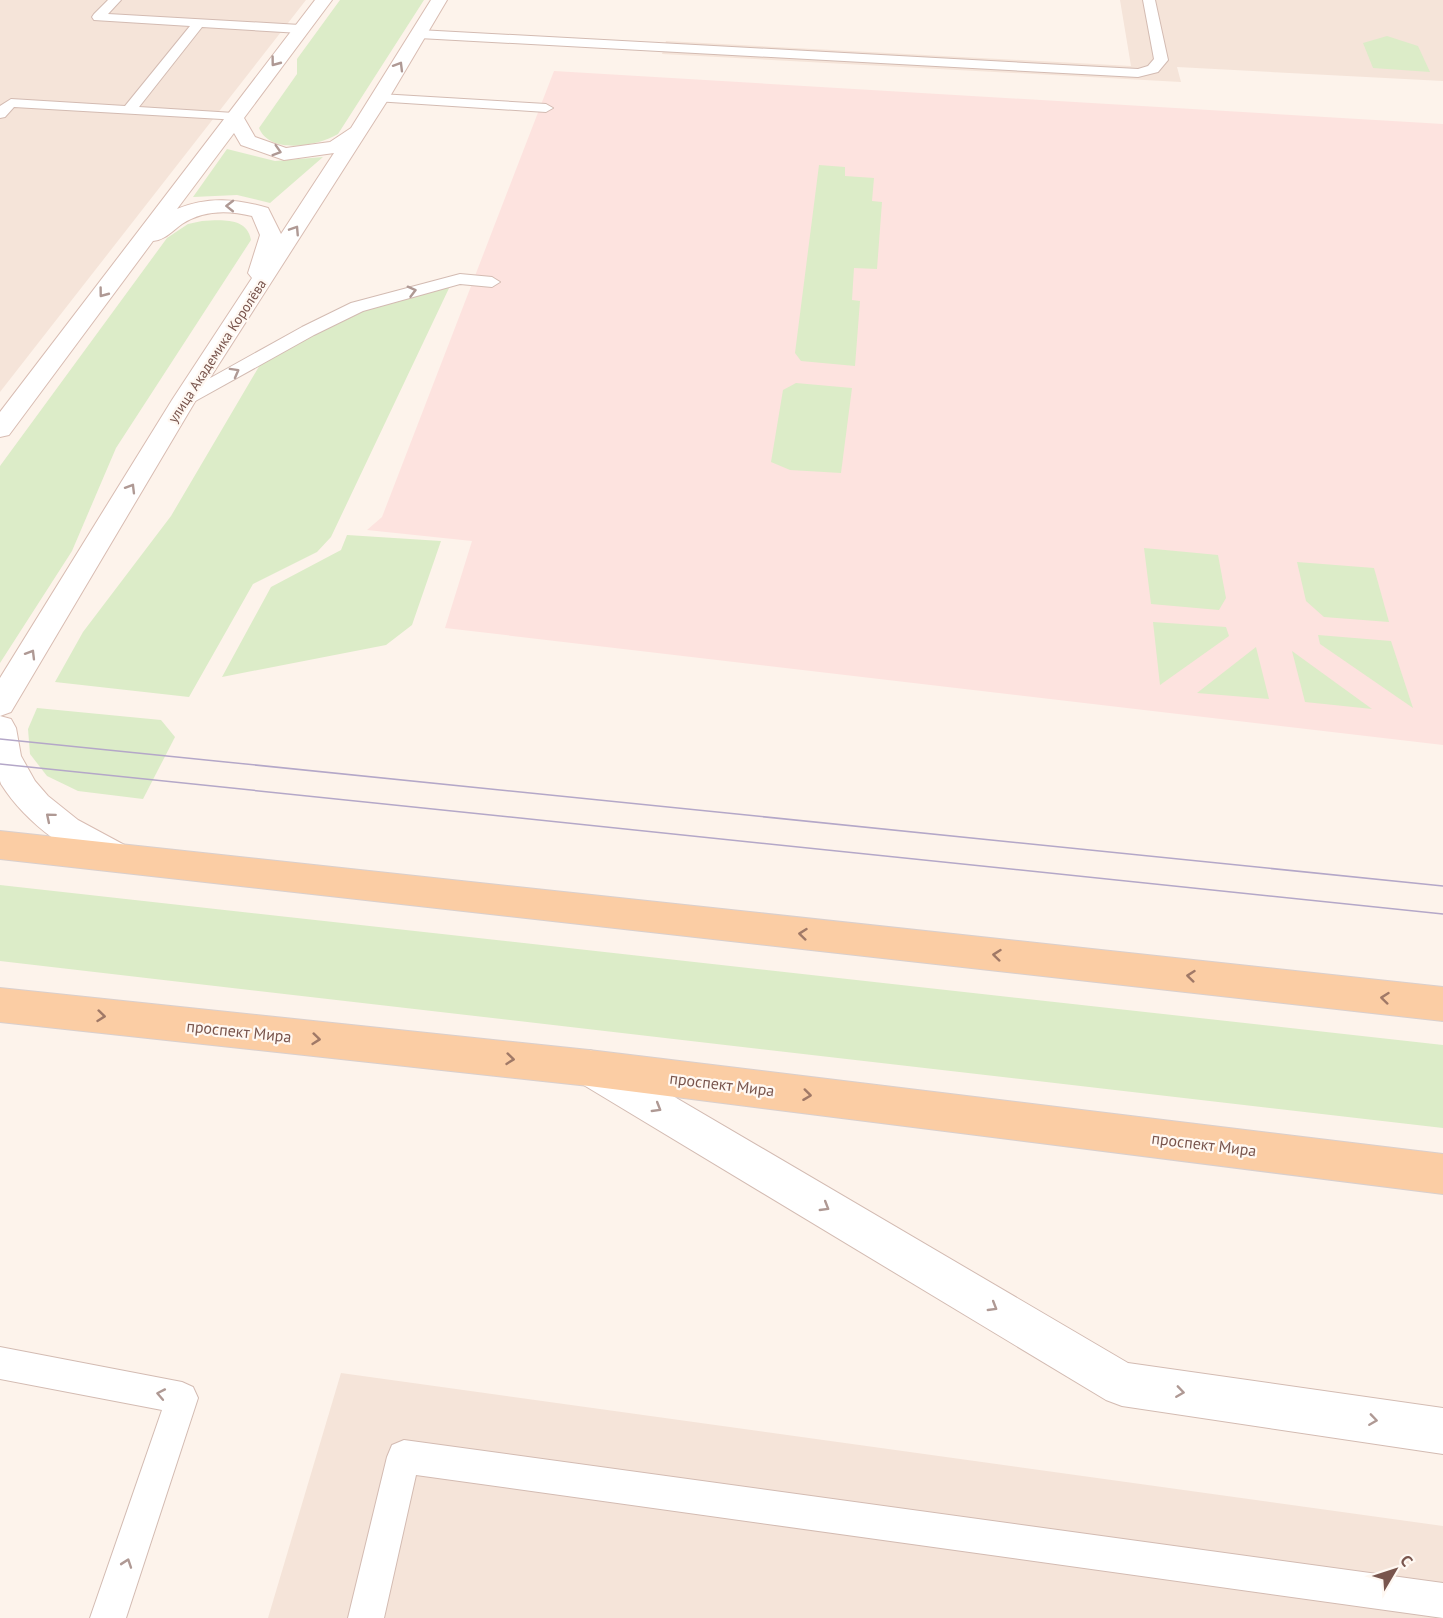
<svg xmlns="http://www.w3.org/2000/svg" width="1443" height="1618" viewBox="0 0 1443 1618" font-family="'PT Sans',sans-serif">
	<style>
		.residential { fill: #f5e4d9 }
		.commercial { fill: #fde3df }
		.green { fill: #dcecc8 }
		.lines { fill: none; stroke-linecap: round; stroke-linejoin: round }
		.lane-casing { stroke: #d3bbb2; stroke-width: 2 }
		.street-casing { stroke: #d3bbb2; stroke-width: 2 }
		.secondary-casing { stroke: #d8bcb2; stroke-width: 2 }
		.primary-casing { stroke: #d9cfcd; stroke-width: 2 }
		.lane { fill: #fff; fill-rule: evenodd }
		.street { fill: #fff; fill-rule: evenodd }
		.secondary { fill: #fff; fill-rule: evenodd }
		.primary { fill: #fbcda4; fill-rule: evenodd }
		.tram { stroke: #b4a7c8; stroke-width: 1.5 }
		.oneway { stroke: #af9994 }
		.oneway2 { stroke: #a07967 }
		.labels { text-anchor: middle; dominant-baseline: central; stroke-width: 4.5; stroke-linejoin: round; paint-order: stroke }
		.far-street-label { font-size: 14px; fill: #79554d; stroke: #fff8f2 }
		.street-label { font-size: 16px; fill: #79554d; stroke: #fff8f2 }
	</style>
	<rect width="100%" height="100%" fill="#fdf3eb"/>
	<g class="residential">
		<path d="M 0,0 L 306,0 L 0,392 Z"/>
		<path d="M 1120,0 L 1443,0 L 1443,81 L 1177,67 L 1181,82 L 662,54 L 666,41 L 1131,66 Z"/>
		<path d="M 341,1373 L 1443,1526 L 1443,1618 L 268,1618 Z"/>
	</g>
	<path class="commercial" d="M 554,71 L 1443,124 L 1443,745 L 445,628 L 472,541 L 367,530 L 382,517 Z"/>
	<g class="green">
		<path d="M 340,0 L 424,0 L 338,134 C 318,146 270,155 259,128 L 297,74 L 297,59 Z"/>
		<path d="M 1387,36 L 1418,46 L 1430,72 L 1373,68 L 1363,43 Z"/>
		<path d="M 227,149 L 275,161 L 323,157 L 270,203 L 237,195 L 193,197 Z"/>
		<path d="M 819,165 L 845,167 L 845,176 L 874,178 L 872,201 L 882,202 L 877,269 L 854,268 L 852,300 L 860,301 L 855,366 L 801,361 L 795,353 Z"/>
		<path d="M 202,221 C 221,220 247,217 251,240 L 116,448 L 72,551 L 0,663 L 0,466 L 167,238 L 188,224 Z"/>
		<path d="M 451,284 L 331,537 L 317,552 L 253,584 L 189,697 L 55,682 L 83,632 L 171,516 L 261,363 L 358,310 Z"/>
		<path d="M 796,383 L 852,388 L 841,473 L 790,470 L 771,462 L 783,390 Z"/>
		<path d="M 347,535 L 441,541 L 412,625 L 386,645 L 222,677 L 271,587 L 341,550 Z"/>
		<path d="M 1144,548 L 1218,555 L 1226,598 L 1219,610 L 1151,604 Z"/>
		<path d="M 1297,562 L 1374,568 L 1389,622 L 1324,617 L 1306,601 Z"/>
		<path d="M 1153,622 L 1226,627 L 1229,636 L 1160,685 Z"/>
		<path d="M 1318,635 L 1391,641 L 1413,708 L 1320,644 Z"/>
		<path d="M 1256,647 L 1269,699 L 1197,693 Z"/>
		<path d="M 1292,651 L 1372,709 L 1305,702 Z"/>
		<path d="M 37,708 L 161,720 L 175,737 L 143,799 L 78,791 L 47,776 L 30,754 L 28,729 Z"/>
		<path d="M 0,885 L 1443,1045 L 1443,1128 L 0,961 Z"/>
	</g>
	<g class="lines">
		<defs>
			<g id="lane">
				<path d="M 108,0 L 121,0 L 108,14 L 300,25 L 306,29 L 300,33 L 202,27 L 139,107 L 234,113 L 241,117 L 239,120 L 14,107 L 5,117 L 0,118 L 0,106 L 11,99 L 125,106 L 190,26 L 94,20 L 92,17 L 94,14 Z"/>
				<path d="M 1143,0 L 1155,0 L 1168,60 L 1158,72 L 1138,77 L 419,38 L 413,34 L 419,30 L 1138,69 L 1148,66 L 1154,59 Z"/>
				<path d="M 380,94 L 546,104 L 553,108 L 546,112 L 375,101 L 373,98 L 375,95 Z"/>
				<path d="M 460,274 L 492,277 L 500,282 L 492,287 L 460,284 L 363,311 L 314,335 L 190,404 L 178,404 L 175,400 L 178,396 L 302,327 L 351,303 Z"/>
				<path d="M 0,1347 L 182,1382 L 193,1387 L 198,1398 L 126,1618 L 90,1618 L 162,1410 L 0,1379 Z"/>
				<path d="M 404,1440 L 1443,1583 L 1443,1618 L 416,1475 L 384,1618 L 348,1618 L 387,1457 L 392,1445 Z"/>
			</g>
			<path id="street" d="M 590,1050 L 603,1055 L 1128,1363 L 1443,1408 L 1443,1454 L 1122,1406 L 1106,1400 L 577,1081 L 571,1068 L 577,1055 Z"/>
			<path id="secondary" d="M 315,0 L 332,0 L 244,118 L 255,137 L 286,148 L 330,142 L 351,128 L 431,0 L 447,0 L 389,98 L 196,400 L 11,712 L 0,716 L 11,719 L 16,728 L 21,756 L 35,781 L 48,796 L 78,820 L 130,848 L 135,858 L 130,868 L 118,872 C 72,856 27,825 1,784 L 0,781 L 0,678 L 172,400 L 252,278 L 248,273 L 260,235 L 252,216 C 228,210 203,210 182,224 C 172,231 165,240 153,241 L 9,435 L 0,437 L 0,412 ZM 234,133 L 241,145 L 284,160 L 334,153 L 281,234 L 268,208 C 237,199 208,196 177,209 Z"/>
			<g id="primary">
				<path d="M 0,831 L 1443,987 L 1443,1021 L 0,859 Z"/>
				<path d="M 0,988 L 589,1050 L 1443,1154 L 1443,1194 L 589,1086 L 0,1022 Z"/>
			</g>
		</defs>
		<use href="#lane" class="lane-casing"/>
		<use href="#street" class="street-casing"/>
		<use href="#secondary" class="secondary-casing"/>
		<use href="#primary" class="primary-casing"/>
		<use href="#lane" class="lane"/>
		<use href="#street" class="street"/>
		<use href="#secondary" class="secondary"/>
		<use href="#primary" class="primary"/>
		<g class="tram">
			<path d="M 0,739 L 1443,886"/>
			<path d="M 0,764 L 1443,914"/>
		</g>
	</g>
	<defs><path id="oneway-chevron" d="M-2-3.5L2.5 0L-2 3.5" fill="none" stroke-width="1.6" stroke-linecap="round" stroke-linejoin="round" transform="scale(1.5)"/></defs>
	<g class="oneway">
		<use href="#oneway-chevron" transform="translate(275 62) rotate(127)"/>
		<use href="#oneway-chevron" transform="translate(399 66) rotate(-59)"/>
		<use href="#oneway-chevron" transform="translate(277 151) rotate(17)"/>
		<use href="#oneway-chevron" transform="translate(230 206) rotate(-179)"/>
		<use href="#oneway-chevron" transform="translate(295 230) rotate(-57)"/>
		<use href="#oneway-chevron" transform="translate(412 291) rotate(-15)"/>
		<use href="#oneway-chevron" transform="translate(103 293) rotate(127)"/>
		<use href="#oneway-chevron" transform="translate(235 372) rotate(-29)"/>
		<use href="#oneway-chevron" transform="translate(131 488) rotate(-59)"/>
		<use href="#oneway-chevron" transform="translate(31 654) rotate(-59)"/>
		<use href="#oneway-chevron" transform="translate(50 817) rotate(-140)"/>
		<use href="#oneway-chevron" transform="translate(657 1108) rotate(31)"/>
		<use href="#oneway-chevron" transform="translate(825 1207) rotate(31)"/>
		<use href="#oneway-chevron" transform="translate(993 1307) rotate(31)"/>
		<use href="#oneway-chevron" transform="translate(1180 1392) rotate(8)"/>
		<use href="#oneway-chevron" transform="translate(161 1394) rotate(-169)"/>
		<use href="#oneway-chevron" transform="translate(1373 1420) rotate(8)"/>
		<use href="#oneway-chevron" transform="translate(127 1563) rotate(-71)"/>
	</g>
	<g class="oneway2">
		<use href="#oneway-chevron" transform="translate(803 934) rotate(-174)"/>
		<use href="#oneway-chevron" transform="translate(997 955) rotate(-174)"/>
		<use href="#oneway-chevron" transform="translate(1191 976) rotate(-174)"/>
		<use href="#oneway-chevron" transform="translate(1385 998) rotate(-174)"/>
		<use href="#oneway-chevron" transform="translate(101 1016) rotate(6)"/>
		<use href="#oneway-chevron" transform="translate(316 1039) rotate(6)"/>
		<use href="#oneway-chevron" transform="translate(510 1059) rotate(6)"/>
		<use href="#oneway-chevron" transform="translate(807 1095) rotate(7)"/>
	</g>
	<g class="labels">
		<g class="far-street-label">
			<text transform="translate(217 351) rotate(-57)">улица Академика Королёва</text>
		</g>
		<g class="street-label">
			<text transform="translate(239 1031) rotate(6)">проспект Мира</text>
			<text transform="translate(722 1084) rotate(7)">проспект Мира</text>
			<text transform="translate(1204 1144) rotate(7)">проспект Мира</text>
		</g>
	</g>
	<g transform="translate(1395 1570) rotate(51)" stroke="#fff8f2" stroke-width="4.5" paint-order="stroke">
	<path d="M0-4.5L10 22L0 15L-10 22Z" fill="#79554d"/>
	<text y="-9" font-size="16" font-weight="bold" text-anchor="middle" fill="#79554d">С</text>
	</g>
</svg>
